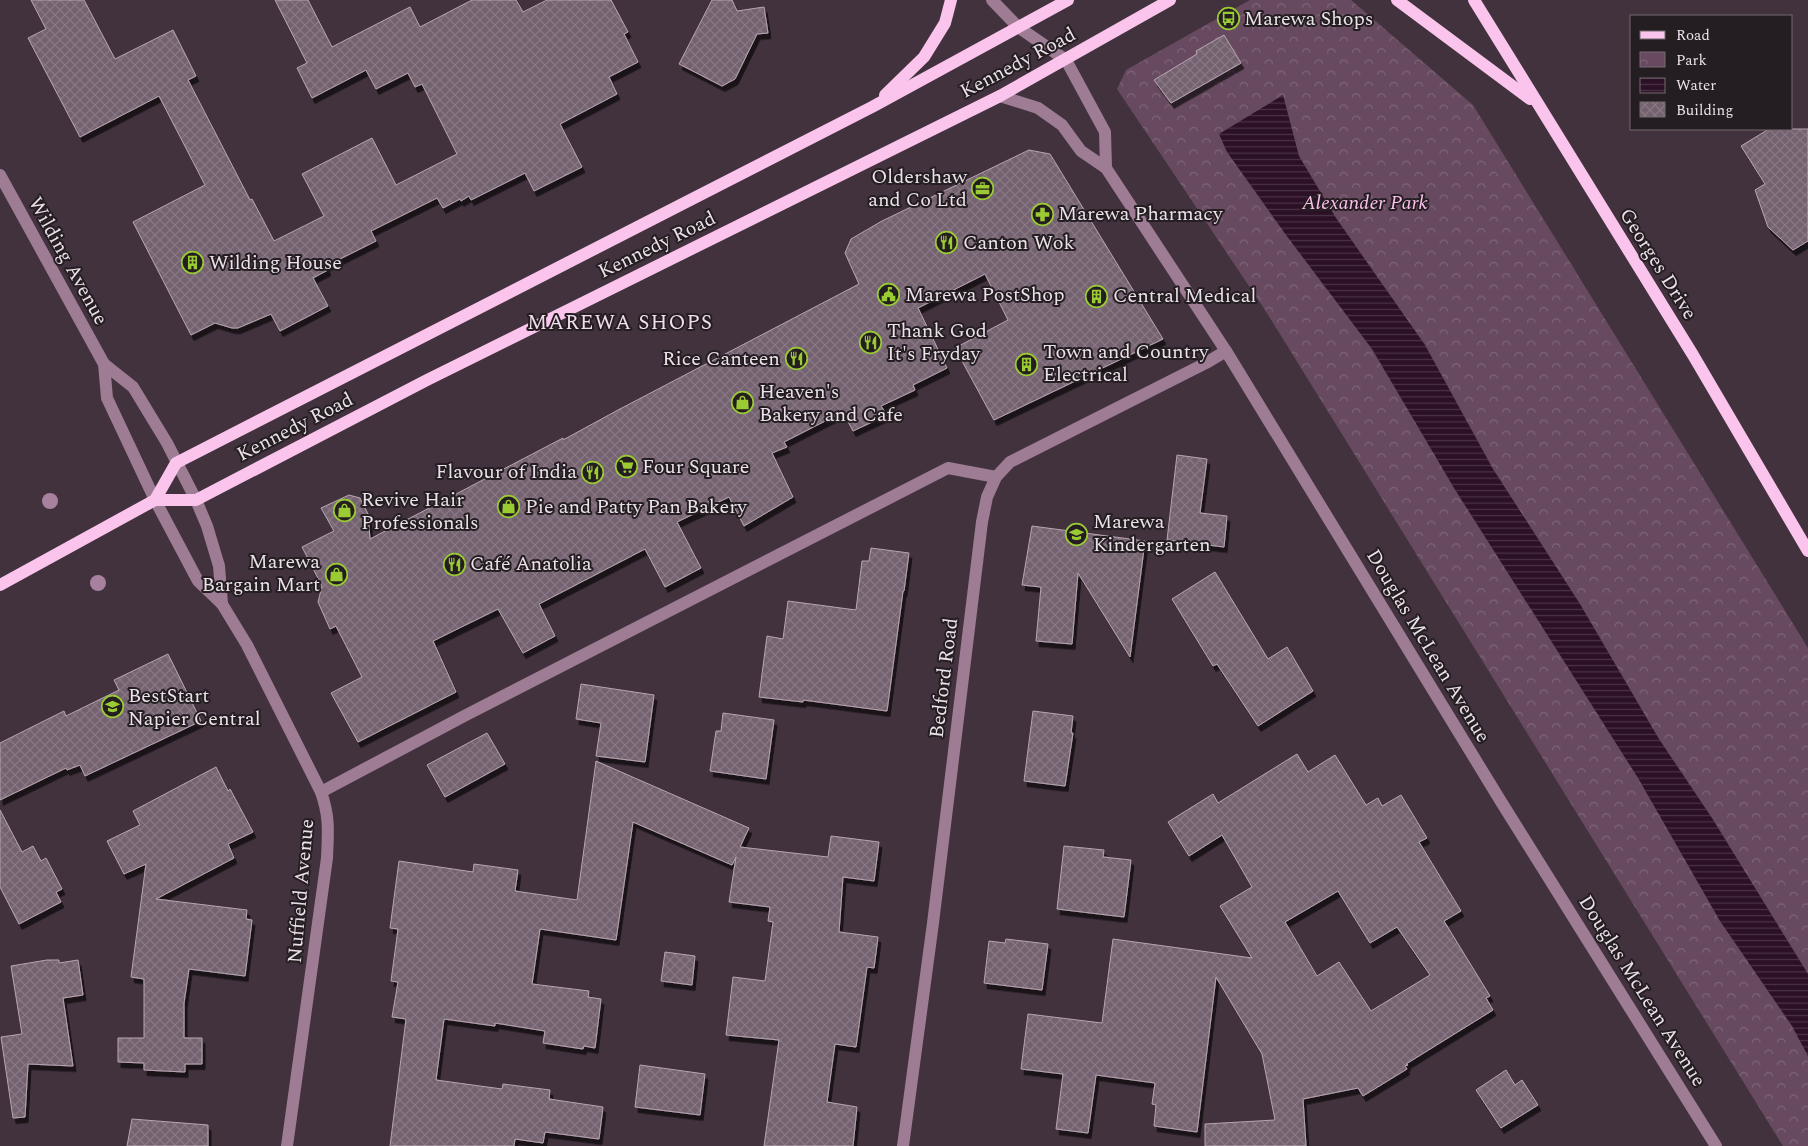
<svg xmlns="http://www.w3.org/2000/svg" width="1808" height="1146" viewBox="0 0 1808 1146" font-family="Spectral,serif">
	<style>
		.park { fill: url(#park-crowns) }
		.water { fill: url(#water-rules) }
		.building { fill: url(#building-cross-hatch); stroke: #b8a5b2; fill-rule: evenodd; filter: url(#shadow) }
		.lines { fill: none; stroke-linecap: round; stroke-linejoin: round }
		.minor { stroke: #9d7c94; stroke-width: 12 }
		.major { stroke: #fbc4ec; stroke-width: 12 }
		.tree { fill: #a8819e }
		.labels { text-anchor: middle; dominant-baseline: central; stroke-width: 4; stroke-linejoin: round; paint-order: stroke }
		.poi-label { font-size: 20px; fill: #ebe1e8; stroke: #241d22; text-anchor: start }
		.street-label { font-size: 20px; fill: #ebe1e8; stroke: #241d22 }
		.park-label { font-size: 20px; font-style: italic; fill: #fcc1ec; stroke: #241d22 }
		.neighbourhood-label { font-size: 21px; letter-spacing: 1px; fill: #f0dceb; stroke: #241d22 }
	</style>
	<defs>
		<pattern id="park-crowns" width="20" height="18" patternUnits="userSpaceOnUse" patternTransform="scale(1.25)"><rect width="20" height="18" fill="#684a60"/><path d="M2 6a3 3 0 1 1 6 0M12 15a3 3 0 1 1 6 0" fill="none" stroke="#7e6477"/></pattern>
		<pattern id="water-rules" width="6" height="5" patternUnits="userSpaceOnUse" patternTransform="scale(1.25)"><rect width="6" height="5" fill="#2c1026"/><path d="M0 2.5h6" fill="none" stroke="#4b3246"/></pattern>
		<pattern id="building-cross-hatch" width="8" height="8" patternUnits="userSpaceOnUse" patternTransform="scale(1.25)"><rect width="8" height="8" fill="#74626f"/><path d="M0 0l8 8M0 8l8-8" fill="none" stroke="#887884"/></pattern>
		<filter id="shadow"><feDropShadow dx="3" dy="5.5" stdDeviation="0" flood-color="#0009"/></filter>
	</defs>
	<rect width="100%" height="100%" fill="#42323e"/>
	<path class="park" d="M 1250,0 L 1351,0 L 1473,105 L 1808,648 L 1808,1146 L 1783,1146 L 1265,310 L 1117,89 L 1126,70 Z"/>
	<path class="water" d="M 1283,95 L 1299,156 L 1336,218 L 1425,345 L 1493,469 L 1580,604 L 1659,739 L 1712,818 L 1808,974 L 1808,1056 L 1792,1026 L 1720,921 L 1638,778 L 1454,488 L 1372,349 L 1286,235 L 1227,152 L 1219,134 Z"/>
	<g class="building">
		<path d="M 31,0 L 84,0 L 115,59 L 173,30 L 196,76 L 188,80 L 250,200 L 252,199 L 274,241 L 324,216 L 302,174 L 372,138 L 396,185 L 457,154 L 422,84 L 415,87 L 408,73 L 376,89 L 366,70 L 312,98 L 297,68 L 307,63 L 275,0 L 308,0 L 332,47 L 410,7 L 420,27 L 472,0 L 516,0 L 523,12 L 547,0 L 611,0 L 628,32 L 624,34 L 638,62 L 609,77 L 617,94 L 560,124 L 582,167 L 534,191 L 525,173 L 471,200 L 469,196 L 461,201 L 460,199 L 443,208 L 437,198 L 371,231 L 376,241 L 326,266 L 328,270 L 313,278 L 328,306 L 280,331 L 271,314 L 238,328 L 232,328 L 215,323 L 191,335 L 133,222 L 205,185 L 159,96 L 80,137 L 28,38 L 46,29 Z"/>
		<path d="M 712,0 L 732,0 L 737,11 L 764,7 L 768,33 L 757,34 L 735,79 L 722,86 L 679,64 Z"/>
		<path d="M 1224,35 L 1241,63 L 1171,103 L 1154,80 L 1197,54 L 1196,51 Z"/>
		<path d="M 1769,129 L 1808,129 L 1808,241 L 1793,250 L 1768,227 L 1755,190 L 1765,184 L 1741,146 Z"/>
		<path d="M 1029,150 L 1050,154 L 1163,339 L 994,420 L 955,348 L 1008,320 L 985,274 L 918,308 L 947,368 L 913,385 L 915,390 L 881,406 L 887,415 L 853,431 L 843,412 L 784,442 L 787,447 L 772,453 L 793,497 L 744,526 L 729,497 L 677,522 L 701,568 L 665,587 L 645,549 L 539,604 L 555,636 L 523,653 L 498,609 L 433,641 L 456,692 L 358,742 L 331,693 L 362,677 L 336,626 L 330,629 L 318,602 L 322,586 L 302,547 L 334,531 L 321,508 L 349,495 L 360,498 L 368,514 L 370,539 L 563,438 L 563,440 L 618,410 L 859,284 L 845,253 L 851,239 L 882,221 Z"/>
		<path d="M 1177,455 L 1207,459 L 1200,513 L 1227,516 L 1224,547 L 1167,540 Z"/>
		<path d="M 1032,526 L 1145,541 L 1130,657 L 1078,573 L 1072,644 L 1036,641 L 1041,587 L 1022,585 Z"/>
		<path d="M 871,548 L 909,553 L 904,591 L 903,591 L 887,711 L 803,700 L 803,702 L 759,697 L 767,636 L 783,639 L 788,601 L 856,610 L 862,561 L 869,561 Z"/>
		<path d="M 1215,572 L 1268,659 L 1287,647 L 1313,691 L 1258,726 L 1217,664 L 1213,666 L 1172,599 Z"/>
		<path d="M 168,654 L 201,721 L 85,776 L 80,765 L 67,770 L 66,768 L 0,800 L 0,743 L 64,711 L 66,716 L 119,690 L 114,680 Z"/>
		<path d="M 581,684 L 654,695 L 645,762 L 596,756 L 601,723 L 576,719 Z"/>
		<path d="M 1033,711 L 1073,716 L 1071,733 L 1073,733 L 1065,786 L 1024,781 Z"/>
		<path d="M 723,713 L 774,720 L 766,779 L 710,771 L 716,731 L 721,731 Z"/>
		<path d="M 487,733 L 505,764 L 445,797 L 427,765 Z"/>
		<path d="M 1297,754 L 1308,772 L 1335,755 L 1366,805 L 1378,798 L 1382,806 L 1401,795 L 1427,838 L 1419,842 L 1461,911 L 1444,921 L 1490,996 L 1486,998 L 1493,1010 L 1406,1064 L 1408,1065 L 1405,1066 L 1407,1069 L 1363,1096 L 1358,1088 L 1303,1099 L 1306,1146 L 1205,1146 L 1205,1124 L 1275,1120 L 1262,1054 L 1216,977 L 1197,1132 L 1154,1126 L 1156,1105 L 1152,1104 L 1155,1083 L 1096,1075 L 1088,1133 L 1056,1129 L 1063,1074 L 1021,1069 L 1028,1014 L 1102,1023 L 1113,939 L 1252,958 L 1220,906 L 1252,887 L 1222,835 L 1189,856 L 1168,822 L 1213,794 L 1218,803 ZM 1338,891 L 1370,943 L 1397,927 L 1430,975 L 1371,1011 L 1339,962 L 1317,976 L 1285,922 Z"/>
		<path d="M 596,761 L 749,828 L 740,847 L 828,857 L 831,836 L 879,842 L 874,881 L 843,877 L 839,932 L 878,937 L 874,968 L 867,967 L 856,1047 L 835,1044 L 827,1102 L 857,1107 L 853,1146 L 764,1146 L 779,1040 L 726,1035 L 733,977 L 765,981 L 773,922 L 768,921 L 770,907 L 729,902 L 736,857 L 732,865 L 633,822 L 616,940 L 540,929 L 532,984 L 589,991 L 588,997 L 601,999 L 595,1048 L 584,1046 L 583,1049 L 543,1043 L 545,1031 L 495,1023 L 495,1026 L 444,1019 L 436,1080 L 502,1089 L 503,1084 L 550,1090 L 549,1099 L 603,1107 L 599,1139 L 545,1132 L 543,1143 L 515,1139 L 514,1146 L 390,1146 L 406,1019 L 392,1017 L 398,982 L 391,981 L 398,929 L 390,928 L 399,861 L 473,872 L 474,864 L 518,870 L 515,891 L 577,900 Z"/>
		<path d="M 216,767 L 228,791 L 230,789 L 253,832 L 228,844 L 234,858 L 156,899 L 247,910 L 246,919 L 252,920 L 245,976 L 189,969 L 184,1003 L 184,1038 L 202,1038 L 202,1064 L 185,1064 L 185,1072 L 144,1070 L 144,1063 L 118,1062 L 118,1038 L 144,1038 L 144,979 L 131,977 L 146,864 L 124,874 L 107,841 L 140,825 L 133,811 Z"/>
		<path d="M 0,810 L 22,852 L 33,846 L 41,861 L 46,858 L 62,889 L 56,892 L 61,902 L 19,924 L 0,887 Z"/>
		<path d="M 1064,846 L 1104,850 L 1103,857 L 1131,860 L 1124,917 L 1057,909 Z"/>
		<path d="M 1006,939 L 1048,944 L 1042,990 L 984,983 L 989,941 L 1005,943 Z"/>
		<path d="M 665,952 L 695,956 L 692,985 L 661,981 Z"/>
		<path d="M 47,960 L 59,960 L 59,963 L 78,960 L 83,995 L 63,998 L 73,1066 L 28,1064 L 25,1117 L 13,1118 L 1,1037 L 22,1034 L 11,966 Z"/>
		<path d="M 640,1065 L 705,1074 L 700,1115 L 635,1107 Z"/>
		<path d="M 1506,1070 L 1515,1085 L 1522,1080 L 1538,1105 L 1501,1128 L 1476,1090 Z"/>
		<path d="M 132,1119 L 208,1125 L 208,1146 L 127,1146 Z"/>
	</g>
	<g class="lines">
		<g class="minor">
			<path d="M 992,0 L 1018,27 L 1066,60 L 1105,132 L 1106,168"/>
			<path d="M 1000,96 L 1038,108 L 1062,125 L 1081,151 L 1106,168 L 1226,351 L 1500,800 L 1716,1146"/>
			<path d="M 0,175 L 104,364 L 107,398 L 155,500 L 198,581 L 222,604 L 247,645 L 321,792 C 330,818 328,832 327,858 L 287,1146"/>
			<path d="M 104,364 L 133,387 L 167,443 L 196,500 L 207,526 L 219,566 L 222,604"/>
			<path d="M 321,792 L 468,714 L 948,468 L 996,477"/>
			<path d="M 903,1146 L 933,923 L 982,522 L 987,497 L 996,477 L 1010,462 L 1206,363 L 1226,351"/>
		</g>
		<g class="major">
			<path d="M 1397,0 L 1530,99"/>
			<path d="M 1474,0 L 1693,355 L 1808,551"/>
			<path d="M 885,95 L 924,57 L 945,23 L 951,0"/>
			<path d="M 155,500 L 196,500 L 427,380 L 1000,96 L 1170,0"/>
			<path d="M 0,585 L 155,500 L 176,463 L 872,107 L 1068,0"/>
		</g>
	</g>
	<g class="tree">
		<circle cx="50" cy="501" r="8"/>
		<circle cx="98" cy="583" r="8"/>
	</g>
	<defs>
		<symbol id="bus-ring" viewBox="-11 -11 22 22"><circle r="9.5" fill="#241d22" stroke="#9bcb33" stroke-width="1.5"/><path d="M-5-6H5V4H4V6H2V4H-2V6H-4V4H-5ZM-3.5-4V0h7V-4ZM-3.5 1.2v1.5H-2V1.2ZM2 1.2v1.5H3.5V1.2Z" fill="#9bcb33"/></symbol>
		<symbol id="office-ring" viewBox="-11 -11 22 22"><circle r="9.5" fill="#241d22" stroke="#9bcb33" stroke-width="1.5"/><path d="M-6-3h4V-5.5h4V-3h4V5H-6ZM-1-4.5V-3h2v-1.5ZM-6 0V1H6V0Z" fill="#9bcb33"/></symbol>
		<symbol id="pharmacy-ring" viewBox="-11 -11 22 22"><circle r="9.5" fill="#241d22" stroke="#9bcb33" stroke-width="1.5"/><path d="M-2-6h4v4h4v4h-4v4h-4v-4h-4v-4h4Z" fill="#9bcb33"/></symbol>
		<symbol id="restaurant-ring" viewBox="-11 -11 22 22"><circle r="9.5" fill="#241d22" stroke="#9bcb33" stroke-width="1.5"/><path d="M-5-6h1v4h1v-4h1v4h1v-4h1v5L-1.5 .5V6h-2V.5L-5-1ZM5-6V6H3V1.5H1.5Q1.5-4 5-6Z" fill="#9bcb33"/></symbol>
		<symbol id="building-ring" viewBox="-11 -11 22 22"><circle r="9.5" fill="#241d22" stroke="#9bcb33" stroke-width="1.5"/><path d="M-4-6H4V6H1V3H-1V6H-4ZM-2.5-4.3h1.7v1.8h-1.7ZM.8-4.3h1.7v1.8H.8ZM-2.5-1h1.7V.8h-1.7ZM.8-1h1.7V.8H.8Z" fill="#9bcb33"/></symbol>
		<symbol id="civic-ring" viewBox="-11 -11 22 22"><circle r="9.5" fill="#241d22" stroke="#9bcb33" stroke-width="1.5"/><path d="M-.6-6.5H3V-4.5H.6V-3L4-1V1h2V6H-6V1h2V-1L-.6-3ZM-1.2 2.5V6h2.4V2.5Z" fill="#9bcb33"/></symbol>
		<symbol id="shop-ring" viewBox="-11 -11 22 22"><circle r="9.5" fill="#241d22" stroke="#9bcb33" stroke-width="1.5"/><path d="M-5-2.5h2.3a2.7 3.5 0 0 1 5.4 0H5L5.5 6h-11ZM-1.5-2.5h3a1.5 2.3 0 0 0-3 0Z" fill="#9bcb33"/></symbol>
		<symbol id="supermarket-ring" viewBox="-11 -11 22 22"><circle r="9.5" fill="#241d22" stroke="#9bcb33" stroke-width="1.5"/><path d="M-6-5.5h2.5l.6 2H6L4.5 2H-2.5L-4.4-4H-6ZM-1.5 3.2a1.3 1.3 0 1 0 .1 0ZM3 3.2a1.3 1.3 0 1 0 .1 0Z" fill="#9bcb33"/></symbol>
		<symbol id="school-ring" viewBox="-11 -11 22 22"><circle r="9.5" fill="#241d22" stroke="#9bcb33" stroke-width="1.5"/><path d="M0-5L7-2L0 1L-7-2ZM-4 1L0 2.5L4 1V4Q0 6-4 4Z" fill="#9bcb33"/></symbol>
	</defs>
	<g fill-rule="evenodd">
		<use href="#bus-ring" x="1216" y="6" width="25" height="25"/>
		<use href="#office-ring" x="970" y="176" width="25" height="25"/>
		<use href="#pharmacy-ring" x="1030" y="202" width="25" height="25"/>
		<use href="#restaurant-ring" x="934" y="230" width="25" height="25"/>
		<use href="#building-ring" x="180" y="250" width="25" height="25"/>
		<use href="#civic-ring" x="876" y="282" width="25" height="25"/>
		<use href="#building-ring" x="1084" y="284" width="25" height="25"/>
		<use href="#restaurant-ring" x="858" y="330" width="25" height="25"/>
		<use href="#restaurant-ring" x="784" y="346" width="25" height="25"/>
		<use href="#building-ring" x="1014" y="352" width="25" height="25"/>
		<use href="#shop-ring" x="730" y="390" width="25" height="25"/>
		<use href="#supermarket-ring" x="614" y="454" width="25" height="25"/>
		<use href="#restaurant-ring" x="580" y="460" width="25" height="25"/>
		<use href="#shop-ring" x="496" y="494" width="25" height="25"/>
		<use href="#shop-ring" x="332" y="498" width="25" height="25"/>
		<use href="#school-ring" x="1064" y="522" width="25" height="25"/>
		<use href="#restaurant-ring" x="442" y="552" width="25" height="25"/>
		<use href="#shop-ring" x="324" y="562" width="25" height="25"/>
		<use href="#school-ring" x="100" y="694" width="25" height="25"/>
	</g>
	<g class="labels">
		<g class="poi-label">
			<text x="1244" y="19">Marewa Shops</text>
			<text x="967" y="177" text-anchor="end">Oldershaw<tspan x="967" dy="23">and Co Ltd</tspan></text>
			<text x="1058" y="214">Marewa Pharmacy</text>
			<text x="963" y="243">Canton Wok</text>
			<text x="209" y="263">Wilding House</text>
			<text x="905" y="295">Marewa PostShop</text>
			<text x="1113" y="296">Central Medical</text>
			<text x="887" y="331">Thank God<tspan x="887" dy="23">It's Fryday</tspan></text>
			<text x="1043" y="352">Town and Country<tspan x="1043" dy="23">Electrical</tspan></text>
			<text x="780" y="359" text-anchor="end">Rice Canteen</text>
			<text x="759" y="392">Heaven's<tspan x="759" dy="23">Bakery and Cafe</tspan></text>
			<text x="642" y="467">Four Square</text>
			<text x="577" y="472" text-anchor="end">Flavour of India</text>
			<text x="361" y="500">Revive Hair<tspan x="361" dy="23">Professionals</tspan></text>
			<text x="525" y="507">Pie and Patty Pan Bakery</text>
			<text x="1093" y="522">Marewa<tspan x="1093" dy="23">Kindergarten</tspan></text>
			<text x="320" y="562" text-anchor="end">Marewa<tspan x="320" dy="23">Bargain Mart</tspan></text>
			<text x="470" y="564">Café Anatolia</text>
			<text x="128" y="696">BestStart<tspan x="128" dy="23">Napier Central</tspan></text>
		</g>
		<g class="street-label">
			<text transform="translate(1018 63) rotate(-28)">Kennedy Road</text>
			<text transform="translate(657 245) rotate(-26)">Kennedy Road</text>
			<text transform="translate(68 261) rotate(61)">Wilding Avenue</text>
			<text transform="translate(1658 264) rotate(58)">Georges Drive</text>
			<text transform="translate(295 427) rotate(-27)">Kennedy Road</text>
			<text transform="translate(1428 646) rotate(59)">Douglas McLean Avenue</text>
			<text transform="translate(944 678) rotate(-83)">Bedford Road</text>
			<text transform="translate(301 891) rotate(-85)">Nuffield Avenue</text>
			<text transform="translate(1642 991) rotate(58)">Douglas McLean Avenue</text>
		</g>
		<g class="park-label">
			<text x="1365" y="203">Alexander Park</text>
		</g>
		<g class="neighbourhood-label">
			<text x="620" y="323">MAREWA SHOPS</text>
		</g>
	</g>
	<rect x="1630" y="15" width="162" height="115" fill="#241d22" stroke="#746b71"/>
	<rect x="1640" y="31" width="25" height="8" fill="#fbc4ec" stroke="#746b71"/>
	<text x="1676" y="40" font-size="15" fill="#ebe1e8">Road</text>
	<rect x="1640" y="52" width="25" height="15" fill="url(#park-crowns)" stroke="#746b71"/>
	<text x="1676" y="65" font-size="15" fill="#ebe1e8">Park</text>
	<rect x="1640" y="78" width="25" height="15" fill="url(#water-rules)" stroke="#746b71"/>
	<text x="1676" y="90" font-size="15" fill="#ebe1e8">Water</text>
	<rect x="1640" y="102" width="25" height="15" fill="url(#building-cross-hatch)" stroke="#746b71"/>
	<text x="1676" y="115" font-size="15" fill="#ebe1e8">Building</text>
</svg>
